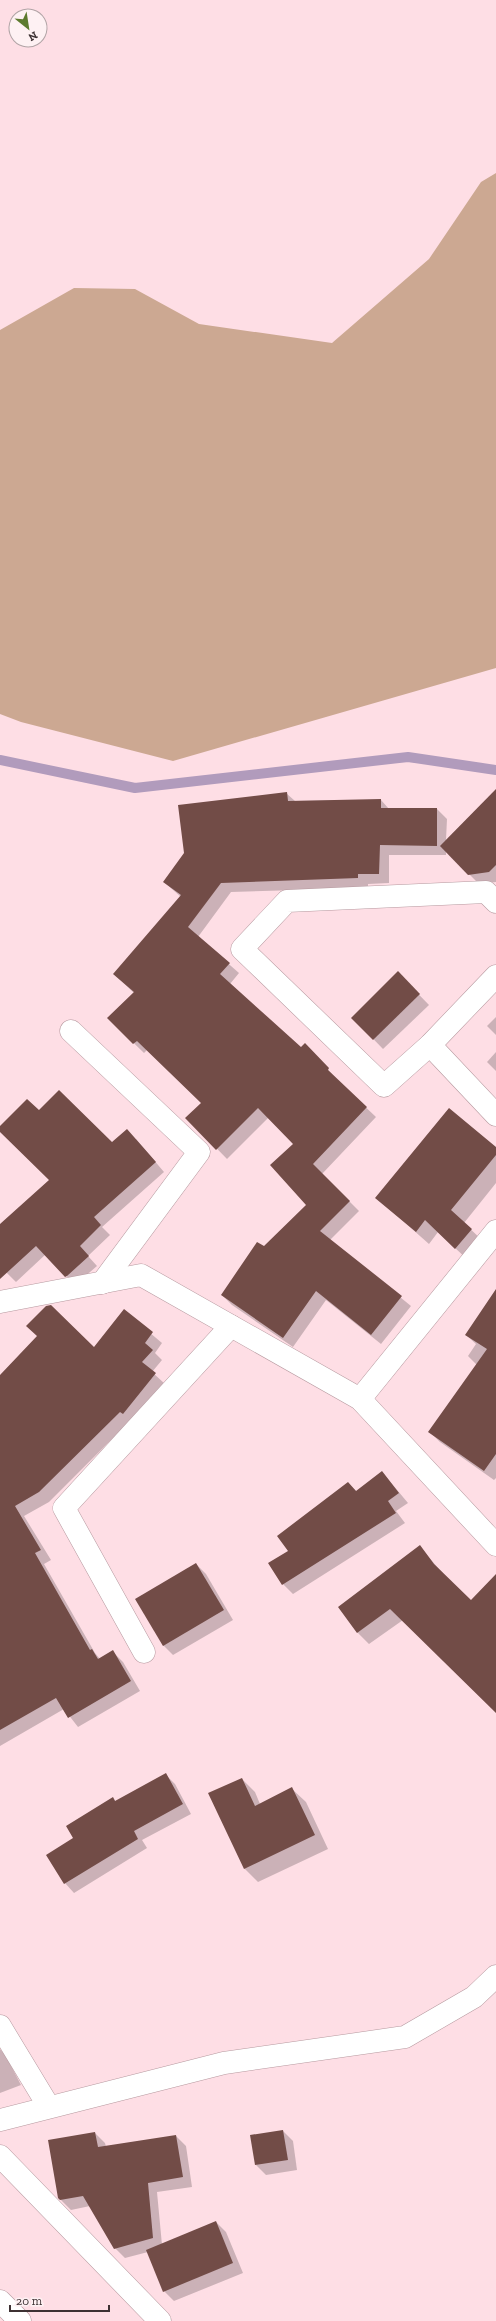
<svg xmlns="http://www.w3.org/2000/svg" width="496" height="2321" viewBox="0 0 496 2321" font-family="'Zilla Slab',serif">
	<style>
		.forest { fill: #cca892 }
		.shadow { fill: #0003 }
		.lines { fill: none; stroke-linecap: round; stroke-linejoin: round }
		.stream { stroke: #b19bbc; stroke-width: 10 }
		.building { fill: #724c47 }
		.minor-casing { stroke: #b6999f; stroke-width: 23 }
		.highway-casing { stroke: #b6999f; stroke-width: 23 }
		.minor { stroke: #fff; stroke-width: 22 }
		.highway { stroke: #fff; stroke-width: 22 }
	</style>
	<rect width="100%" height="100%" fill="#fedee5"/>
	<path class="forest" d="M 496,173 L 496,668 L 173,761 L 21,722 L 0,714 L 0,330 L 74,288 L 135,289 L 199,324 L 332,343 L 429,259 L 481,182 Z"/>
	<g class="shadow">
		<path d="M 496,790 L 496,882 L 479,884 L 446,851 L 446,855 L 389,855 L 389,883 L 368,884 L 368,888 L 231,892 L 198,937 L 239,973 L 230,984 L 301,1048 L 305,1044 L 337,1080 L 376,1117 L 322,1174 L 359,1211 L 330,1240 L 411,1306 L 381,1344 L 326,1300 L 293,1347 L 232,1305 L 222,1295 L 264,1248 L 308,1205 L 294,1144 L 269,1117 L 227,1159 L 187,1118 L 202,1103 L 147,1050 L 144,1053 L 108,1018 L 134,993 L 114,974 L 181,897 L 164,882 L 286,793 L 295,801 L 381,800 L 389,809 L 437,809 L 447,819 L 446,840 Z"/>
		<path d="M 398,973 L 429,1005 L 383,1049 L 353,1018 Z"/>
		<path d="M 496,1017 L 496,1035 L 487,1026 Z"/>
		<path d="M 496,1052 L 496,1071 L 487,1062 Z"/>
		<path d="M 39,1111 L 112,1144 L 136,1139 L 164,1172 L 102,1227 L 110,1235 L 88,1256 L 97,1266 L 75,1285 L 46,1254 L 16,1282 L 0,1266 L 0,1225 L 50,1180 L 0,1130 L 0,1127 Z"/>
		<path d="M 496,1148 L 496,1183 L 464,1223 L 484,1242 L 469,1261 L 438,1232 L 429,1244 L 377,1198 Z"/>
		<path d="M 496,1297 L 496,1478 L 494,1480 L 440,1442 L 430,1432 L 477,1365 L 468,1356 L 476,1344 L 466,1335 Z"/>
		<path d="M 124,1311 L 162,1343 L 155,1353 L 162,1360 L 152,1372 L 165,1384 L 130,1421 L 49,1502 L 24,1516 L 51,1560 L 44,1564 L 95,1653 L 100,1659 L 113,1652 L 123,1662 L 140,1691 L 78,1727 L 64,1709 L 0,1746 L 0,1377 L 94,1348 Z"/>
		<path d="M 382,1472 L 408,1503 L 396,1511 L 405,1523 L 293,1594 L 283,1584 L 290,1551 L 348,1483 L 357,1492 Z"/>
		<path d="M 420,1547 L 445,1576 L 471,1602 L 496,1585 L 496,1711 L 403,1620 L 369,1644 L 358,1633 L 339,1607 Z"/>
		<path d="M 196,1564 L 206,1574 L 233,1620 L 173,1655 L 163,1645 Z"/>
		<path d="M 166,1775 L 175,1784 L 191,1814 L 142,1840 L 147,1848 L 74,1893 L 65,1883 L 74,1838 L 113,1798 L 116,1802 Z"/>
		<path d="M 242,1779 L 255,1792 L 260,1804 L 292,1789 L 306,1802 L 328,1849 L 258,1882 L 244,1868 Z"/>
		<path d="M 0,2049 L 6,2056 L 21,2085 L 0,2093 Z"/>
		<path d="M 283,2131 L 293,2141 L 297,2170 L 266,2175 L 256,2165 Z"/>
		<path d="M 95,2133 L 105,2143 L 106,2147 L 176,2136 L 186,2146 L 192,2187 L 157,2192 L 162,2245 L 216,2222 L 226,2232 L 243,2273 L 174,2301 L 164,2291 L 148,2252 L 125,2258 L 115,2248 L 90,2206 L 71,2210 L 59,2198 Z"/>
	</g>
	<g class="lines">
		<path class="stream" d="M 0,760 L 135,788 L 408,757 L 496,770"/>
	</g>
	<g class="building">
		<path d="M 496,789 L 496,865 L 489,872 L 468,875 L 440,846 Z"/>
		<path d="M 287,792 L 288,801 L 381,799 L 381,808 L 437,808 L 437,846 L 380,845 L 379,874 L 358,874 L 358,878 L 221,883 L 188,927 L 230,963 L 220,974 L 301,1047 L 305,1043 L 329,1068 L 328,1070 L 367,1107 L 313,1164 L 350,1201 L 320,1231 L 402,1296 L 371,1335 L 316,1291 L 283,1338 L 221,1295 L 257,1242 L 264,1246 L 306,1205 L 270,1165 L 293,1144 L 258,1108 L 216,1150 L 185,1118 L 201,1103 L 137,1041 L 133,1044 L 107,1018 L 134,992 L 113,974 L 181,895 L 163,882 L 184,853 L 178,805 Z"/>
		<path d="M 398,971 L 420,994 L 373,1040 L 351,1018 Z"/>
		<path d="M 59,1090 L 112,1142 L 127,1129 L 156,1162 L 94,1217 L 101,1225 L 80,1246 L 89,1256 L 67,1276 L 65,1277 L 36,1246 L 0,1279 L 0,1224 L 49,1180 L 0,1132 L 0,1126 L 27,1099 L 39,1110 Z"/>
		<path d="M 449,1108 L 496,1147 L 496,1155 L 451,1210 L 472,1229 L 455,1249 L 425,1220 L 416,1232 L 375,1198 Z"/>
		<path d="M 496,1289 L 496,1454 L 484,1471 L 428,1432 L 487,1349 L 465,1335 Z"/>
		<path d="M 51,1305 L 94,1347 L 124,1309 L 153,1332 L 145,1343 L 153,1350 L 142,1362 L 156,1373 L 123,1414 L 120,1412 L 39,1492 L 15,1506 L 41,1550 L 35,1553 L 90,1650 L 92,1649 L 98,1659 L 113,1650 L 131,1681 L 68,1718 L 56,1698 L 0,1730 L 0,1375 L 37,1336 L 26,1326 L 46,1306 Z"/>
		<path d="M 382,1471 L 399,1493 L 388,1501 L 396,1513 L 282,1585 L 268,1563 L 288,1551 L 277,1536 L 348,1482 L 356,1491 Z"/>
		<path d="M 420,1545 L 434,1564 L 471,1600 L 496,1574 L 496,1713 L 390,1609 L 357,1633 L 338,1607 Z"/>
		<path d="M 196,1563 L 224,1610 L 163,1646 L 135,1599 Z"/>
		<path d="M 166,1773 L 183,1804 L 134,1831 L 138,1839 L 64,1884 L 46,1855 L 73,1838 L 66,1826 L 113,1797 L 115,1801 Z"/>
		<path d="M 242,1778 L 255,1806 L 292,1787 L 315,1835 L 244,1869 L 208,1793 Z"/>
		<path d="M 283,2130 L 288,2160 L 255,2165 L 250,2135 Z"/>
		<path d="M 95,2132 L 98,2147 L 176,2135 L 183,2177 L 148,2183 L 153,2238 L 114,2249 L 83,2196 L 60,2200 L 58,2198 L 48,2140 Z"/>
		<path d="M 216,2221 L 233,2263 L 163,2292 L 146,2250 Z"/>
	</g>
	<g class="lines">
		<defs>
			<g id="minor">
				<path d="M 496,902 L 486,892 L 287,901 L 242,949 L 384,1086 L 430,1045 L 496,976"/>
				<path d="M 71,1031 L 199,1152 L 102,1283"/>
				<path d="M 430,1045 L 496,1115"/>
				<path d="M 0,1302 L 141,1275 L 360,1399 L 496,1545"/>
				<path d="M 360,1399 L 496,1231"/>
				<path d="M 144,1652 L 64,1508 L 231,1326"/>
				<path d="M 0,2026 L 49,2107"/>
				<path d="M 0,2120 L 224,2063 L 405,2037 L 474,1997 L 496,1976"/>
				<path d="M 0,2156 L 160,2321"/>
			</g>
			<path id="highway" d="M 0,2301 L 20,2321"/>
		</defs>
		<use href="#minor" class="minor-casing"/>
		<use href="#highway" class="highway-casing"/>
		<use href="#minor" class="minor"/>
		<use href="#highway" class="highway"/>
	</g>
	<g transform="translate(28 28) rotate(150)"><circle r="19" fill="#fef1f3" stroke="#b1a4a6"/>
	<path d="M0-3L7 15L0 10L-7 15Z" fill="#5d7a2e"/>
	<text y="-6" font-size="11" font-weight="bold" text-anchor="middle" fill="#3d3133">N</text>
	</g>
	<path d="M10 2305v6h99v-6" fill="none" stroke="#3d3133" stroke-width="2"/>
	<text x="16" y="2305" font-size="12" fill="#3d3133" stroke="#fef1f3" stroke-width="3" paint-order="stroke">20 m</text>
</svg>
